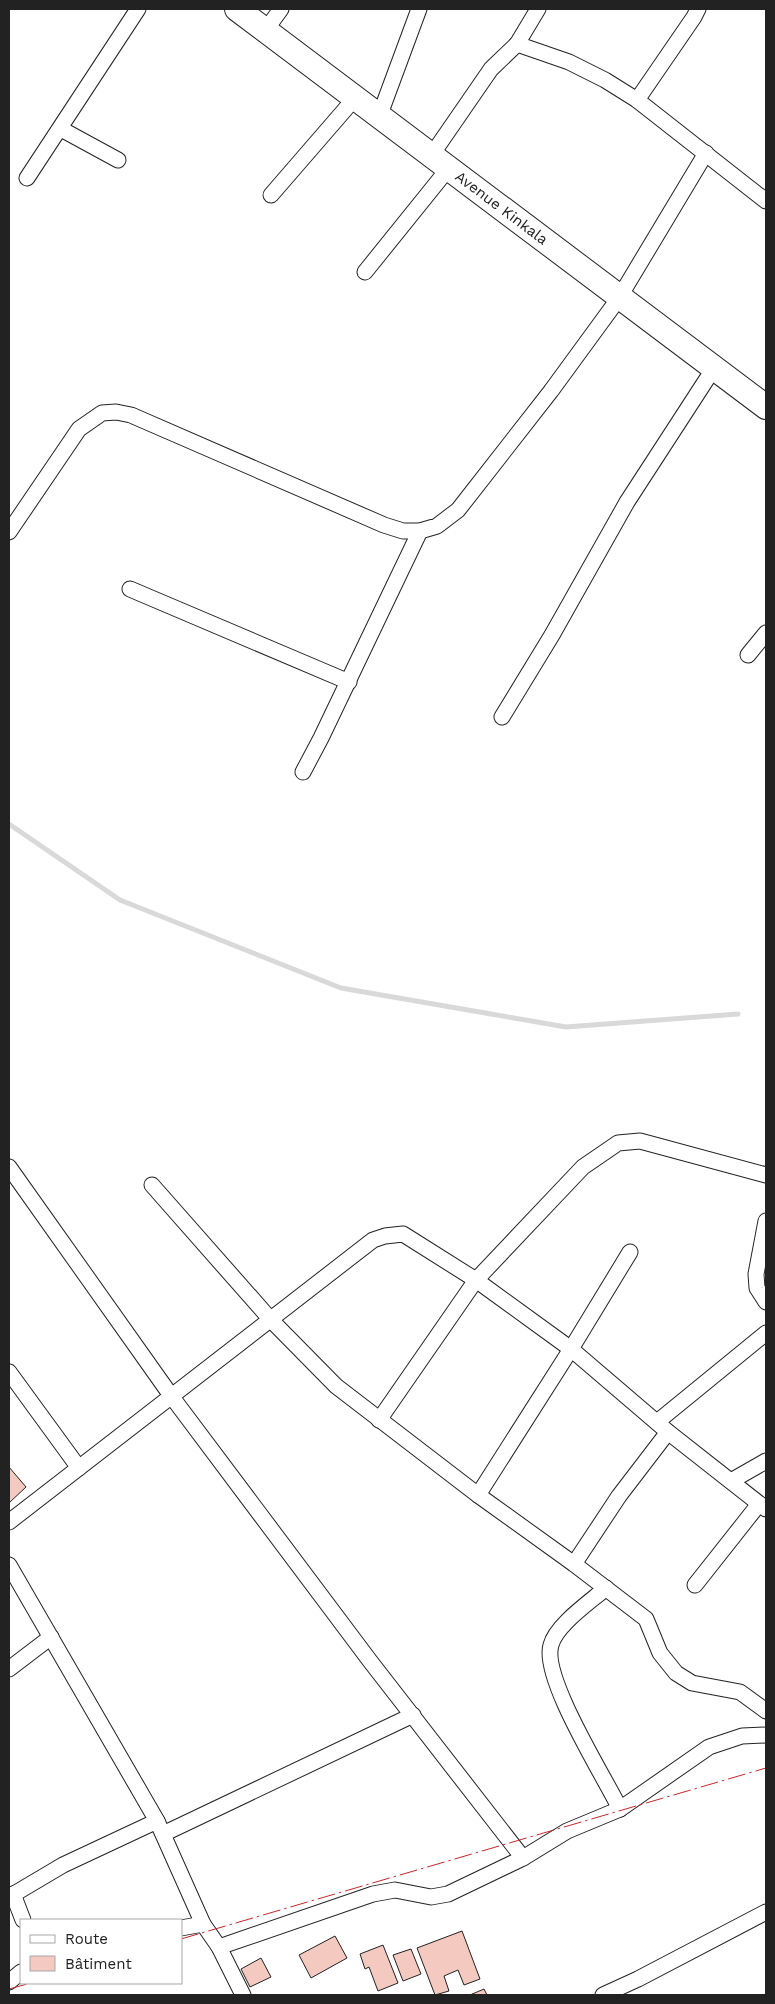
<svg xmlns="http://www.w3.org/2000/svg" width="775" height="2004" viewBox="0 0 775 2004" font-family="'Work Sans',sans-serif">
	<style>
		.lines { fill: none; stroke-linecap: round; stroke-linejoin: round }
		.stream { stroke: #d9d9d9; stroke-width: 5 }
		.building { fill: #f3c9c0; stroke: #222 }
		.street-casing { stroke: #222; stroke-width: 17 }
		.primary-casing { stroke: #222; stroke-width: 26 }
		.street { stroke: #fff; stroke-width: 15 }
		.primary { stroke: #fff; stroke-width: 24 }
		.power { stroke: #c62828; stroke-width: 1; stroke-dasharray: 18 4 2.5 4; stroke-linecap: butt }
		.labels { text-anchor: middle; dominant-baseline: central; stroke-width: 4; stroke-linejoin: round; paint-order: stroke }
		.street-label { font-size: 15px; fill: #222; stroke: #fff }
	</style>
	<rect width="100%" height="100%" fill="#fff"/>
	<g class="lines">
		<path class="stream" d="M 9,824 L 120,900 L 341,988 L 566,1027 L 738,1014"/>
	</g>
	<g class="building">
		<path d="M 9,1467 L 26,1487 L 9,1503 Z"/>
		<path d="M 462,1931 L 480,1979 L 464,1985 L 458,1970 L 444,1976 L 449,1991 L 435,1995 L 417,1948 Z"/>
		<path d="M 335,1936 L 347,1958 L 311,1978 L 299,1955 Z"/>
		<path d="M 383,1945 L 398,1983 L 378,1991 L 369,1967 L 365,1969 L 360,1954 Z"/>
		<path d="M 411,1949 L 421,1974 L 403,1981 L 393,1955 Z"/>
		<path d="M 261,1958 L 271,1977 L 250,1987 L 241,1969 Z"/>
		<path d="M 484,1989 L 487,1995 L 470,1995 Z"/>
	</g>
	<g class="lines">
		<defs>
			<g id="street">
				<path d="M 265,31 L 281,9"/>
				<path d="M 517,44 L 538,9"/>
				<path d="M 637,100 L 694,17 L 698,9"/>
				<path d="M 379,117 L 419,9"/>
				<path d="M 61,129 L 118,160"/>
				<path d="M 431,156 L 491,69 L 517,44 L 569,62 L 605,80 L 637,100 L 766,201"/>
				<path d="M 27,178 L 138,9"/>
				<path d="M 271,195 L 355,98"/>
				<path d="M 365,272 L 448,169"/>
				<path d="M 9,532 L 79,429 L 102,413 L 116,412 L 131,415 L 384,525 L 403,531 L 420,531 L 437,526 L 458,510 L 551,391 L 619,298 L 706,153"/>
				<path d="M 130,589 L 349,682"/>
				<path d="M 748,655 L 766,633"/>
				<path d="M 502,717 L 552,635 L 627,502 L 714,368"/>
				<path d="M 303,772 L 321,738 L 420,531"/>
				<path d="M 9,1167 L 172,1397 L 370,1661 L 523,1858"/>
				<path d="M 152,1185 L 271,1320 L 336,1386 L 478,1495 L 574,1564 L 646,1619 L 660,1653 L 676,1673 L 692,1683 L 740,1692 L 766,1711"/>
				<path d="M 766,1221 L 756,1274 L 757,1288 L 766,1302"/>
				<path d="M 9,1372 L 79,1468"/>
				<path d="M 379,1420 L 476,1280 L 583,1167 L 618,1143 L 640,1141 L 766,1175"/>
				<path d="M 657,1422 L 766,1333"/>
				<path d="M 731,1481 L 766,1461"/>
				<path d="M 478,1495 L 571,1349 L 630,1252"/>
				<path d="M 9,1522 L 373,1240 L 385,1236 L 403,1234 L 476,1280 L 571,1349 L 668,1432 L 766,1509"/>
				<path d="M 574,1564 L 619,1496 L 668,1432"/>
				<path d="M 9,1565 L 157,1821 L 203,1924 L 219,1947 L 243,1995"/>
				<path d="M 695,1585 L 759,1504"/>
				<path d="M 606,1588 C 590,1602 556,1625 551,1645 C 541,1677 604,1776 620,1809"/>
				<path d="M 9,1669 L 51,1637"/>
				<path d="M 163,1834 L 413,1715"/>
				<path d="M 13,1894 L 23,1920"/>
				<path d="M 9,1897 L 63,1865 L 157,1821"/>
				<path d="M 181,1928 L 203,1924"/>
				<path d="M 219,1947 L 373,1894 L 395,1890 L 431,1897 L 448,1894 L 523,1858 L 567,1831 L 620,1809 L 709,1747 L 742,1736 L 766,1735"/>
				<path d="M 9,1982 L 21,1972"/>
				<path d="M 603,1995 L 638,1979 L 766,1912"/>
			</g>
			<g id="primary">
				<path id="s1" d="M 237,9 L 766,407"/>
			</g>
		</defs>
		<use href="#street" class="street-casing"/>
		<use href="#primary" class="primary-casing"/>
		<use href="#street" class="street"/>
		<use href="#primary" class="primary"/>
		<g class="power">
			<path d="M 181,1939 L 766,1768"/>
			<path d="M 9,1989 L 31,1983"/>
		</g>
	</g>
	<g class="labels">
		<g class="street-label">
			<text stroke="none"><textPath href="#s1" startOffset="331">Avenue Kinkala</textPath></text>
		</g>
	</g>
	<rect width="775" height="2004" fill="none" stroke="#222222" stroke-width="20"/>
	<rect x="20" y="1919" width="162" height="65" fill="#ffffff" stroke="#a7a7a7"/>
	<rect x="30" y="1935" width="25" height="8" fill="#ffffff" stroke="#a7a7a7"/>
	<text x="65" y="1944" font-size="15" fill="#222222">Route</text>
	<rect x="30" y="1956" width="25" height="15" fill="#f3c9c0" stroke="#a7a7a7"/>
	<text x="65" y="1969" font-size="15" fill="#222222">Bâtiment</text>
</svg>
